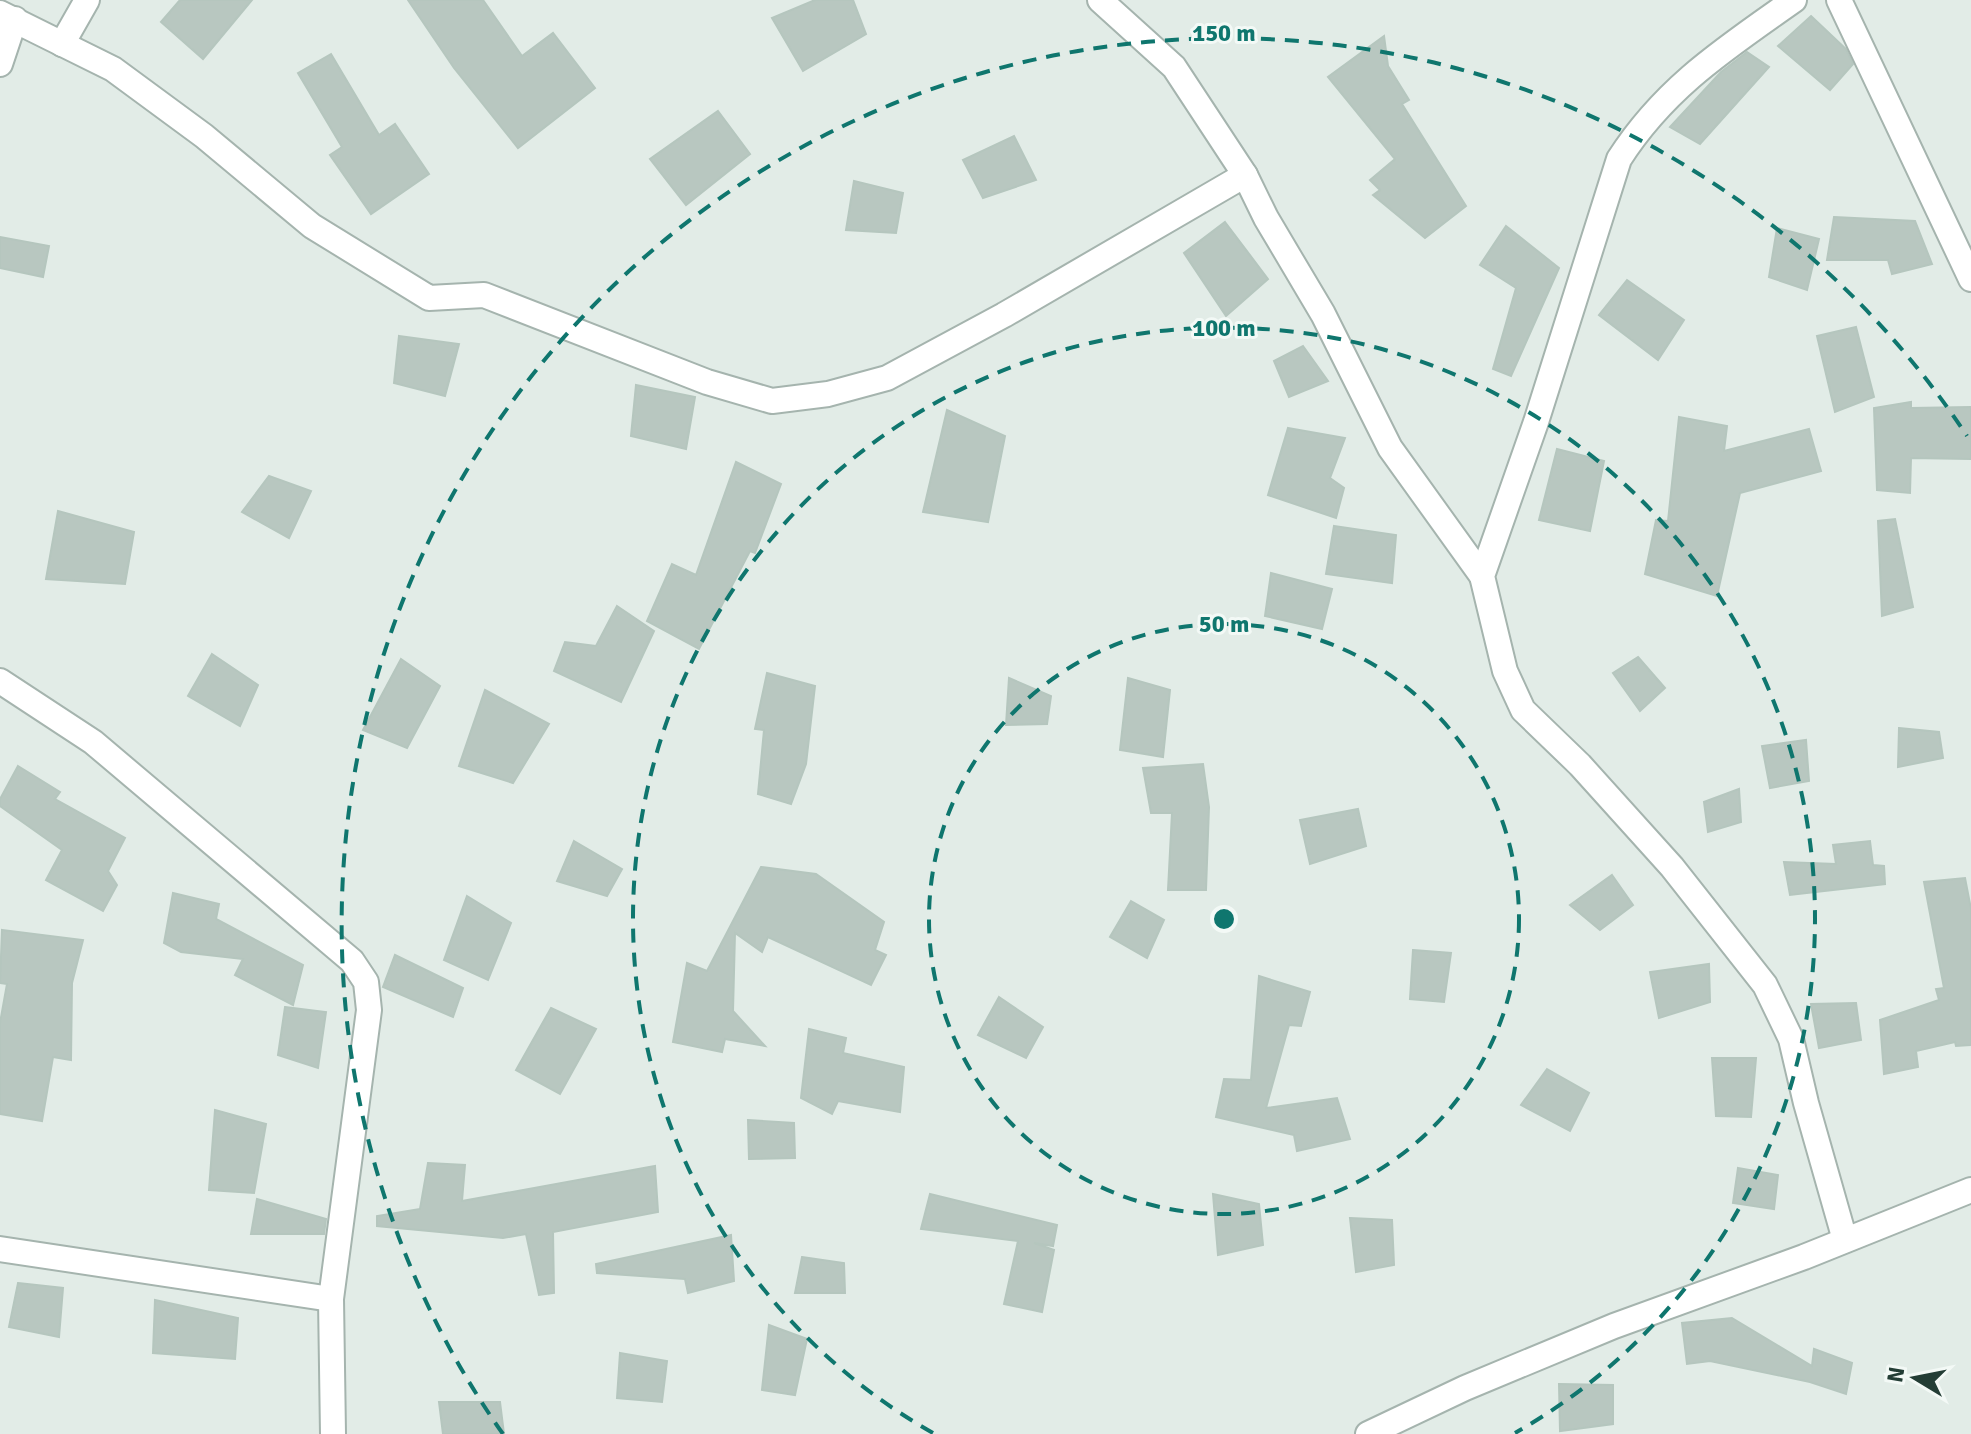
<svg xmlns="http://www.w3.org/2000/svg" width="1971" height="1434" viewBox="0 0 1971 1434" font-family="Signika,sans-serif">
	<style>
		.building { fill: #b8c7c0; stroke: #b5c6be; stroke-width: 2 }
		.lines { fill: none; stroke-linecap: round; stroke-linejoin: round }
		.minor-casing { stroke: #a5b4ae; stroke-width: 28 }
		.minor { stroke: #fff; stroke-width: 24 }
		.ring { fill: none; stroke: #0f766e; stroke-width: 4; stroke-dasharray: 14 10 }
		.centre { fill: #0f766e; stroke: #f3f9f6; stroke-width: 4 }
		.ring-label { font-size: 24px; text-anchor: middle; font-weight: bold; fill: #0f766e; stroke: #f3f9f6; stroke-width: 6; stroke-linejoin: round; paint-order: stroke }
	</style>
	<rect width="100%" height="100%" fill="#e2ece7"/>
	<g class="building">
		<path d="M 180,0 L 252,0 L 203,59 L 161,22 Z"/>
		<path d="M 408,0 L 483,0 L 522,56 L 553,33 L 595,88 L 518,148 L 454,68 Z"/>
		<path d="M 815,0 L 853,0 L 866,34 L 803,71 L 772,18 Z"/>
		<path d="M 1811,16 L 1846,49 L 1853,64 L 1830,90 L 1778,46 Z"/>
		<path d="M 1384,36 L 1388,66 L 1409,100 L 1402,104 L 1466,206 L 1425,238 L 1373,195 L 1380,190 L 1370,180 L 1395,159 L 1328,77 Z"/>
		<path d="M 1747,52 L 1769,67 L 1700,144 L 1670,127 L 1721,72 Z"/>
		<path d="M 331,54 L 379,135 L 395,124 L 429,174 L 371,214 L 330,155 L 342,147 L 298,73 Z"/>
		<path d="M 718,111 L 750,154 L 686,205 L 650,159 Z"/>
		<path d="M 1014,136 L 1036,180 L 983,198 L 963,160 Z"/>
		<path d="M 854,181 L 903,193 L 896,233 L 846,230 Z"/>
		<path d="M 1834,217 L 1915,221 L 1932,264 L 1892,274 L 1888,260 L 1827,260 Z"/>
		<path d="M 1225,222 L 1268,279 L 1226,316 L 1184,253 Z"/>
		<path d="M 1506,226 L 1559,268 L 1511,376 L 1493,369 L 1516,288 L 1480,265 Z"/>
		<path d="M 1777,228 L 1819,239 L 1807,290 L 1769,277 Z"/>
		<path d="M 0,237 L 49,246 L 43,277 L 0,268 Z"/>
		<path d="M 1627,280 L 1684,320 L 1658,360 L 1599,315 Z"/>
		<path d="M 1856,327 L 1874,397 L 1835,412 L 1817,336 Z"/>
		<path d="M 399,336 L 459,344 L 445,396 L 394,383 Z"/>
		<path d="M 1303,346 L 1328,381 L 1289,397 L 1274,361 Z"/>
		<path d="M 636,385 L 695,397 L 686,449 L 631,436 Z"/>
		<path d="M 1911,402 L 1911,408 L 1971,407 L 1971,459 L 1911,458 L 1910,493 L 1877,490 L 1874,408 Z"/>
		<path d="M 947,410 L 1005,436 L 988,522 L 923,512 Z"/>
		<path d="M 1679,417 L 1727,426 L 1724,451 L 1809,429 L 1821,471 L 1740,493 L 1717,596 L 1645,574 L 1656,520 L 1668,521 Z"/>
		<path d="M 1288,428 L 1345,438 L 1330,478 L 1344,488 L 1336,518 L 1268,495 Z"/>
		<path d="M 1557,449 L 1604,461 L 1590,531 L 1539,520 Z"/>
		<path d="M 736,462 L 781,484 L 755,553 L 750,551 L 699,649 L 647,621 L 672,564 L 696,575 Z"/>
		<path d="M 269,476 L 311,491 L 289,538 L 242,512 Z"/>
		<path d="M 58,511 L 134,532 L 125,584 L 46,579 Z"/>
		<path d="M 1895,519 L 1913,607 L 1882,616 L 1878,521 Z"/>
		<path d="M 1334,526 L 1396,535 L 1392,583 L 1326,574 Z"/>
		<path d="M 1271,573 L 1332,589 L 1322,629 L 1265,616 Z"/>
		<path d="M 617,606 L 654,631 L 621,702 L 554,671 L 565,642 L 596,646 Z"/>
		<path d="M 212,654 L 258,685 L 240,726 L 188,696 Z"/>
		<path d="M 1638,657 L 1665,688 L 1640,711 L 1613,673 Z"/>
		<path d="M 401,659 L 440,686 L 407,748 L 363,730 Z"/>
		<path d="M 767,673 L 815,686 L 806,764 L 791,804 L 758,794 L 764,730 L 755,729 Z"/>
		<path d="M 1009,678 L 1051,696 L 1047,724 L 1006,725 Z"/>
		<path d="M 1128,678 L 1170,690 L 1163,757 L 1120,750 Z"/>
		<path d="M 485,690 L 549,724 L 513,783 L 459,766 Z"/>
		<path d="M 1899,728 L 1939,732 L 1943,758 L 1898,767 Z"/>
		<path d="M 1806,740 L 1809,781 L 1770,788 L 1762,746 Z"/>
		<path d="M 1203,764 L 1209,807 L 1206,890 L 1168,890 L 1172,813 L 1151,813 L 1143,768 Z"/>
		<path d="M 18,766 L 60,792 L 55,799 L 125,838 L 108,871 L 117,885 L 103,911 L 46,880 L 62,850 L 0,806 L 0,799 Z"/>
		<path d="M 1739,789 L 1741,822 L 1708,832 L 1704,802 Z"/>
		<path d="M 1358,809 L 1366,846 L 1310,864 L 1300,820 Z"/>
		<path d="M 574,841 L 622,869 L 607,896 L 557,881 Z"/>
		<path d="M 1870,841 L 1873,865 L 1884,866 L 1885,884 L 1790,895 L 1784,862 L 1836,864 L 1833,845 Z"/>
		<path d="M 761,867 L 816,874 L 884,922 L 875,950 L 886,955 L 871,985 L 768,937 L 762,952 L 735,933 L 733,1011 L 765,1046 L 725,1039 L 722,1052 L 673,1042 L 687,963 L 707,971 Z"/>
		<path d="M 1612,875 L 1633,905 L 1600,930 L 1570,905 Z"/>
		<path d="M 1965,878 L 1971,909 L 1971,1045 L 1956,1046 L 1955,1042 L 1916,1051 L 1918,1067 L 1884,1074 L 1880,1020 L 1939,1000 L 1936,989 L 1944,988 L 1924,882 Z"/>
		<path d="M 173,893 L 219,904 L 216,919 L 303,965 L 293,1005 L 235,975 L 243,959 L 181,952 L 164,943 Z"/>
		<path d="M 467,896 L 511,923 L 488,980 L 444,960 Z"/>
		<path d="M 1131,901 L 1164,920 L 1147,958 L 1110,937 Z"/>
		<path d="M 2,930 L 83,940 L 72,983 L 71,1060 L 53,1057 L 42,1121 L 0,1114 L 0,1023 L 7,984 L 0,983 Z"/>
		<path d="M 1413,950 L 1451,953 L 1444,1002 L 1410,999 Z"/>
		<path d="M 395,955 L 463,988 L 453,1017 L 383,987 Z"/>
		<path d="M 1709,964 L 1710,1002 L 1659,1018 L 1650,972 Z"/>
		<path d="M 1259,976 L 1310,992 L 1301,1026 L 1289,1025 L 1266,1108 L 1337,1098 L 1350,1139 L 1297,1151 L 1294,1135 L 1216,1117 L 1224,1079 L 1251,1080 Z"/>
		<path d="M 999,997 L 1043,1027 L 1026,1058 L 978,1035 Z"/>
		<path d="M 1856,1003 L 1861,1040 L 1819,1048 L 1811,1004 Z"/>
		<path d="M 285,1007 L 326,1012 L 318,1068 L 278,1055 Z"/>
		<path d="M 551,1008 L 596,1029 L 560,1094 L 516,1070 Z"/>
		<path d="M 809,1029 L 846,1038 L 843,1053 L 904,1067 L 900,1112 L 838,1101 L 832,1114 L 801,1098 Z"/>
		<path d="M 1712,1058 L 1756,1058 L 1751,1117 L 1716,1116 Z"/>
		<path d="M 1547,1069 L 1589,1093 L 1570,1131 L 1521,1105 Z"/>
		<path d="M 215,1110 L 266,1124 L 254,1193 L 209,1190 Z"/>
		<path d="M 748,1120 L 794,1123 L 795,1158 L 749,1159 Z"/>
		<path d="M 428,1163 L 465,1165 L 462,1201 L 655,1166 L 658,1212 L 553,1232 L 554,1293 L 539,1295 L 526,1234 L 503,1238 L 377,1226 L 377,1216 L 420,1209 Z"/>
		<path d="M 1738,1168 L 1778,1175 L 1774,1209 L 1733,1203 Z"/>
		<path d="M 930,1194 L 1057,1225 L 1053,1246 L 1034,1243 L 1054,1250 L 1042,1312 L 1004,1304 L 1018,1241 L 921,1229 Z"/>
		<path d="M 1213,1194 L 1259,1204 L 1263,1245 L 1218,1255 Z"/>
		<path d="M 257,1199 L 326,1219 L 324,1234 L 251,1234 Z"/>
		<path d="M 1350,1218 L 1392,1220 L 1394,1265 L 1356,1272 Z"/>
		<path d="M 731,1235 L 734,1281 L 688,1293 L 685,1279 L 597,1273 L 596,1264 Z"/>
		<path d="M 802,1257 L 844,1263 L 845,1293 L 795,1293 Z"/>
		<path d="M 18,1283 L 63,1288 L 59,1337 L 9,1327 Z"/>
		<path d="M 155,1300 L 238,1318 L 235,1359 L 153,1353 Z"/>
		<path d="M 1732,1318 L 1812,1366 L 1814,1349 L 1852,1363 L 1846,1394 L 1810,1382 L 1710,1361 L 1687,1364 L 1682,1323 Z"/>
		<path d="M 769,1325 L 807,1339 L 795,1395 L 762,1390 Z"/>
		<path d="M 620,1353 L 667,1361 L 662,1402 L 617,1398 Z"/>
		<path d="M 1559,1384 L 1613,1385 L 1613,1424 L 1560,1431 Z"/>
		<path d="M 439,1402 L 500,1402 L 504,1434 L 443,1434 Z"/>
	</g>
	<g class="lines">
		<defs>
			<g id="minor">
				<path d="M 1100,0 L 1174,67 L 1245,175 L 1266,218 L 1323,314 L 1390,448 L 1482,576"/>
				<path d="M 1794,0 C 1726,48 1665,87 1619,159 L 1536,422 L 1482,576 L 1505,671 L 1523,710 L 1580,765 L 1672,867 L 1765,985 L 1791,1039 L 1806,1103 L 1845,1240"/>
				<path d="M 1839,0 L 1971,279"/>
				<path d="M 0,13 L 113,69 L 204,136 L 312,226 L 429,298 L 484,295 L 707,382 L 772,401 L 828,394 L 887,378 L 1004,315 L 1245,175"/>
				<path d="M 62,44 L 87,0"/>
				<path d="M 0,64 L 15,19"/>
				<path d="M 0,681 L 93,742 L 352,961 L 366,982 L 369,1010 L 331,1299 L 333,1434"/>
				<path d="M 0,1249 L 331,1299"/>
				<path d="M 1368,1434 L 1465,1388 L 1614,1326 L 1804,1257 L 1971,1190"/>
			</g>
		</defs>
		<use href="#minor" class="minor-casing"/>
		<use href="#minor" class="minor"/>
	</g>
	<g class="ring">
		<circle cx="1224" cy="919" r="295"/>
		<path d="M933 1433A591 591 0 1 1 1515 1433"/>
		<path d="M503 1434A886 886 0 1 1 1967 436"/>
	</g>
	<circle cx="1224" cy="919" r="12" class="centre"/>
	<g class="ring-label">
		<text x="1224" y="41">150 m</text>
		<text x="1224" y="336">100 m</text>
		<text x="1224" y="632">50 m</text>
	</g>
	<g transform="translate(1915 1378) rotate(280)" stroke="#f3f9f6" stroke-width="6" paint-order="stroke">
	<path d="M0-6L14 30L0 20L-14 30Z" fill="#233d35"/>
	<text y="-12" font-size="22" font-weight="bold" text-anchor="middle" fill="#233d35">N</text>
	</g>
</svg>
